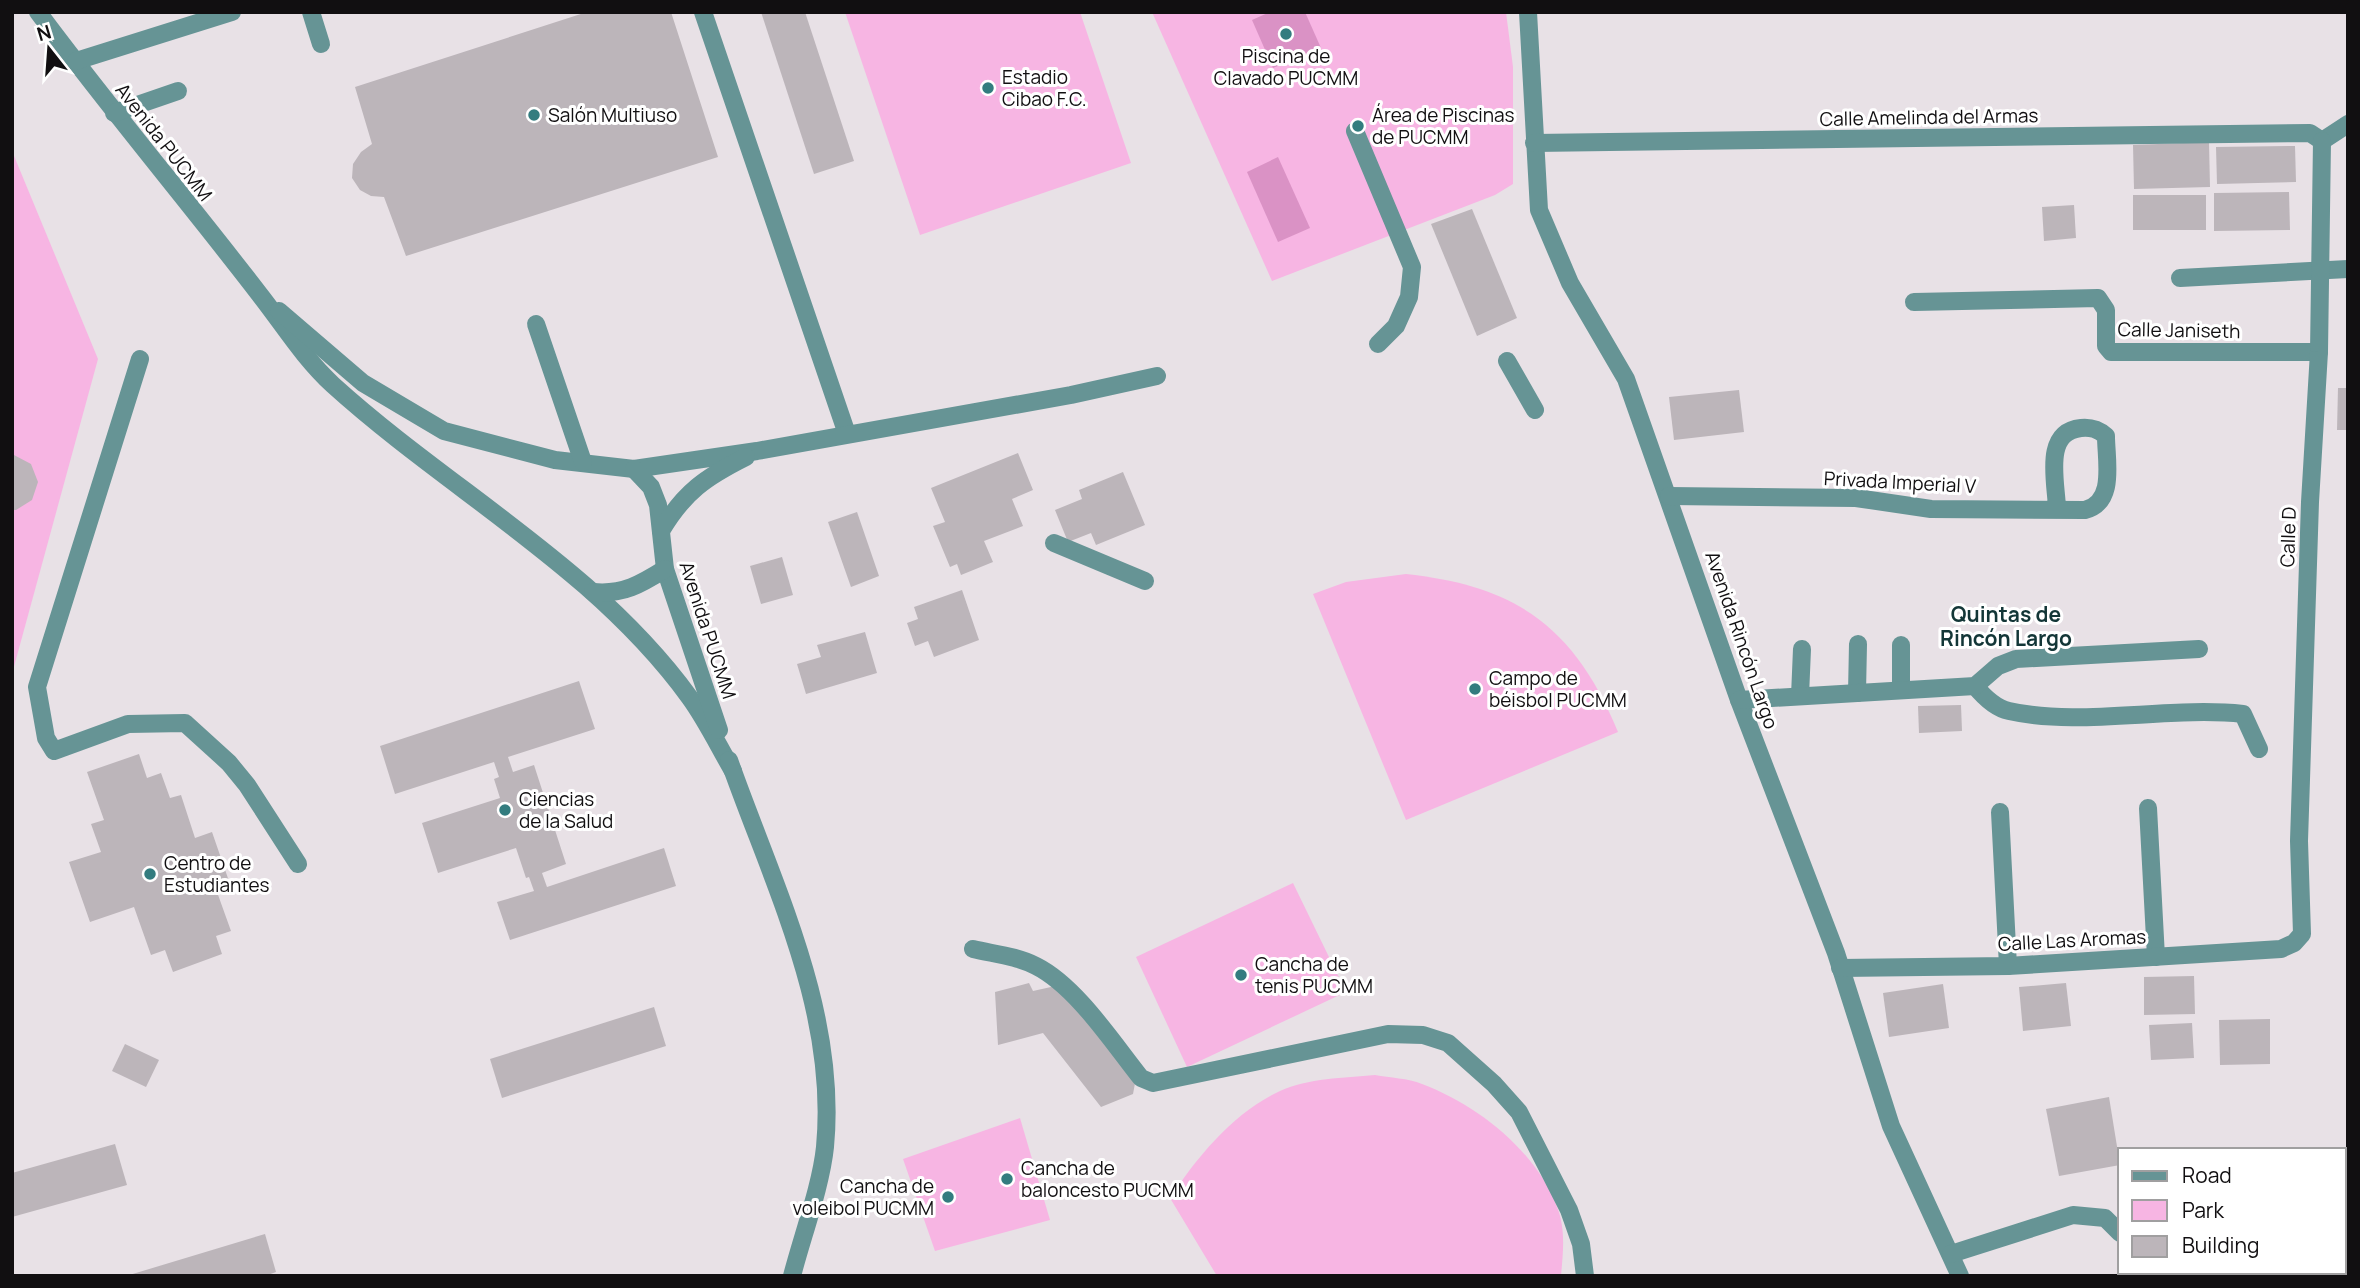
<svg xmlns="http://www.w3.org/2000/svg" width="2360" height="1288" viewBox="0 0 2360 1288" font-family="Manrope,sans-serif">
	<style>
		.green { fill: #f7b5e3 }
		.water { fill: #da92c5 }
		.building { fill: #bcb5ba }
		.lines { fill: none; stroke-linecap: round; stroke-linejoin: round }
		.minor { stroke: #669495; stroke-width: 18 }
		.poi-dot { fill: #337c7f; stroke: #fff; stroke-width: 2.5 }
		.labels { text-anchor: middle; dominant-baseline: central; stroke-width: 6; stroke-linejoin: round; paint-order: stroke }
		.poi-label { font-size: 19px; fill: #110f11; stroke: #fff; text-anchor: start }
		.street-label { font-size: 19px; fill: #110f11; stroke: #fff }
		.neighbourhood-label { font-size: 21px; font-weight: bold; fill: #133637; stroke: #fff }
	</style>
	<rect width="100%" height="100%" fill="#e8e1e6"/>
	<g class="green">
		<path d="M 845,12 L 1080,12 L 1131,163 L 920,235 Z"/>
		<path d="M 1152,12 L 1506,12 L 1513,67 L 1513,184 L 1495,195 L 1272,281 Z"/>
		<path d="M 12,151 L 98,359 L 12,674 Z"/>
		<path d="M 1406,574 C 1518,586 1575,628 1618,732 L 1406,820 L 1313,594 L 1346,582 Z"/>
		<path d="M 1293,883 L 1346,992 L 1187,1067 L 1136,957 Z"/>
		<path d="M 1375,1075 C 1390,1078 1408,1078 1422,1084 C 1478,1105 1536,1151 1557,1207 C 1566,1229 1563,1253 1561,1276 L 1217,1276 L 1170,1198 C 1197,1157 1234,1112 1280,1091 C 1308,1078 1344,1078 1375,1075 Z"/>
		<path d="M 1020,1118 L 1050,1220 L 935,1251 L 903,1159 Z"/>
	</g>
	<g class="water">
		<path d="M 1270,12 L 1305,12 L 1321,48 L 1273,68 L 1252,20 Z"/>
		<path d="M 1278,157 L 1310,228 L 1278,242 L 1247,172 Z"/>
	</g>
	<g class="building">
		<path d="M 587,12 L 671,12 L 718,157 L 406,256 L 384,197 L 371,196 L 360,190 L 352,178 L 353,164 L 361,152 L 372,144 L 355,87 Z"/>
		<path d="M 761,12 L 805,12 L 854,161 L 814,174 Z"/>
		<path d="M 2209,142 L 2210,187 L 2134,189 L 2133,145 Z"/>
		<path d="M 2295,146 L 2296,182 L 2217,184 L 2216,147 Z"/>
		<path d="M 2289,192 L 2290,230 L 2214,231 L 2214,193 Z"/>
		<rect x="2133" y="195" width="73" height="35"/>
		<path d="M 2074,205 L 2076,238 L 2044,241 L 2042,207 Z"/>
		<path d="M 1472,209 L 1517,318 L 1477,336 L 1431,224 Z"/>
		<path d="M 2338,388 L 2348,388 L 2348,430 L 2337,430 Z"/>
		<path d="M 1739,390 L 1744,432 L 1674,440 L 1669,397 Z"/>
		<path d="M 1018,453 L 1033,490 L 1012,499 L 1023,526 L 984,541 L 993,562 L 961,575 L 957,564 L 950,567 L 933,526 L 945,522 L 931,488 Z"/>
		<path d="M 14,455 L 31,464 L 38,482 L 32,500 L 16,510 L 12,510 Z"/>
		<path d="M 1123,472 L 1145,525 L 1096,545 L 1091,533 L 1068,542 L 1055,510 L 1082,499 L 1079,490 Z"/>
		<path d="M 857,512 L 879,576 L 851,587 L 828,522 Z"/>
		<path d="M 782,557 L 793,595 L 761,604 L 750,566 Z"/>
		<path d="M 962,590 L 979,640 L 934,657 L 928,641 L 915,646 L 907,623 L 918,619 L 914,607 Z"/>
		<path d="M 865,632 L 877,673 L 806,694 L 797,664 L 821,657 L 817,645 Z"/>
		<path d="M 579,681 L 595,729 L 508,757 L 513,772 L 534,765 L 566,864 L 542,873 L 547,887 L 664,848 L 676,886 L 510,940 L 497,902 L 534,891 L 529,877 L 526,878 L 516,848 L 438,873 L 422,823 L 500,798 L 494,779 L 499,777 L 494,762 L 395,794 L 380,746 Z"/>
		<path d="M 1961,705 L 1962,731 L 1919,733 L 1918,706 Z"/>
		<path d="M 139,754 L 147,778 L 161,773 L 170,798 L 181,795 L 195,838 L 212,832 L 231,887 L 217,892 L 231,931 L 216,936 L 222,954 L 173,972 L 165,950 L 151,955 L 134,907 L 90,922 L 69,862 L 101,852 L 91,824 L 104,820 L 87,772 Z"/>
		<path d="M 2194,976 L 2195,1014 L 2144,1015 L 2144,977 Z"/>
		<path d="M 1029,983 L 1033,991 L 1060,985 L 1136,1078 L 1133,1094 L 1101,1107 L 1043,1033 L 998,1045 L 995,992 Z"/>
		<path d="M 2066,983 L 2071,1026 L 2023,1031 L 2019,987 Z"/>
		<path d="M 1943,984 L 1949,1028 L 1889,1037 L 1883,993 Z"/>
		<path d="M 654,1007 L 666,1046 L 502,1098 L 490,1059 Z"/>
		<path d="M 2270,1019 L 2270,1064 L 2220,1065 L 2219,1020 Z"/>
		<path d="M 2192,1023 L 2194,1058 L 2151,1060 L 2149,1025 Z"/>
		<path d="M 125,1044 L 159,1060 L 146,1087 L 112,1071 Z"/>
		<path d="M 2109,1097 L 2120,1165 L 2059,1176 L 2046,1109 Z"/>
		<path d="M 115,1144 L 127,1185 L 12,1217 L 12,1173 Z"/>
		<path d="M 265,1234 L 276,1272 L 265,1276 L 126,1276 Z"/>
	</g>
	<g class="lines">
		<g class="minor">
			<path d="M 38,12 C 110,109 187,200 260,295 C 285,327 303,357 333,385 C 450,491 596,568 690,698 C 706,720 719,747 733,771"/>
			<path d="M 311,12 L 321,44"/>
			<path d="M 703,12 L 847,434"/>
			<path d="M 1528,12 L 1539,210 L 1570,283 L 1626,379 L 1739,700 L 1836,953 L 1891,1126 L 1960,1276"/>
			<path d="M 76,61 L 232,12"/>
			<path d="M 114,113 L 178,91"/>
			<path d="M 1355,131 L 1412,267 L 1409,297 L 1396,326 L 1378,344"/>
			<path d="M 2322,141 L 2348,124"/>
			<path d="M 1534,143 L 2310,133 L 2322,141"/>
			<path d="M 2180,278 L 2348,269"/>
			<path d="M 1914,302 L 2098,298 L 2106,310 L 2106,346 L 2111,352 L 2319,352"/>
			<path d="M 279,311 L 363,383 L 444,431 L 555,460 L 634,469 L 757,451 L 1071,395 L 1157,376"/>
			<path d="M 536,324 L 583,462"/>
			<path d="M 140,359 L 37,687 L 46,738 L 54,751 L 128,724 L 185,723 L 229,763 L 247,785 L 298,864"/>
			<path d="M 1507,361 L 1535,410"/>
			<path d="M 634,469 L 651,487 L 658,505 L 665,569 L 719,730"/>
			<path d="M 1669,496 L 1856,498 L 1931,509 L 2085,510 C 2116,502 2106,461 2106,436 C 2098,429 2091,427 2081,428 C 2043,432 2056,481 2057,508"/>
			<path d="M 661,531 C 684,492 706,477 746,457"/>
			<path d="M 1054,543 L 1145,581"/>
			<path d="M 593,592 C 623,595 641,584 665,569"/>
			<path d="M 1975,686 C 1984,697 1995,708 2009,711 C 2079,727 2170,706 2243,714 L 2259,749"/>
			<path d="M 1901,690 L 1901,645"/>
			<path d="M 1857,693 L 1858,644"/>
			<path d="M 1800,696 L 1802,649"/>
			<path d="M 1739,700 L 1975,686 L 1998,666 L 2016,659 L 2199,649"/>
			<path d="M 729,760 C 773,885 838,1011 825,1147 C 821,1186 802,1237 792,1276"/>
			<path d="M 2148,808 L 2156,957"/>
			<path d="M 2000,812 L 2008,966"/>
			<path d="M 973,949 C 994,954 1017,956 1036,966 C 1076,986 1113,1043 1141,1078 L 1153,1083 L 1388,1034 L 1423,1035 L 1448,1043 L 1494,1084 L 1519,1112 L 1569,1210 L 1581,1244 L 1585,1276"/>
			<path d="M 1840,968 L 2008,966 L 2281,949 L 2294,943 L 2302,934 L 2299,841 L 2310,502 L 2319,352 L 2322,141"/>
			<path d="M 1951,1254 L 2073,1215 L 2105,1218 L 2120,1233"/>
			<path d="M 2141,1272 L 2143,1276"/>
		</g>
	</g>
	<g class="poi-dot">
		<circle cx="1286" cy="34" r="7"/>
		<circle cx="988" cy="88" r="7"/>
		<circle cx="534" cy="115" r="7"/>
		<circle cx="1358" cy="126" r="7"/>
		<circle cx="1475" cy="689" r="7"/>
		<circle cx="505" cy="810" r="7"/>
		<circle cx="150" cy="874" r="7"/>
		<circle cx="1241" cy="975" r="7"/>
		<circle cx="1007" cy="1179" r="7"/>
		<circle cx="948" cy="1197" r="7"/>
	</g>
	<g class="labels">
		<g class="poi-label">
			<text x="1286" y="56" text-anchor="middle">Piscina de<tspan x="1286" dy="22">Clavado PUCMM</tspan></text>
			<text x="1002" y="77">Estadio<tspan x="1002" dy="22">Cibao F.C.</tspan></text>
			<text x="548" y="115">Salón Multiuso</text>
			<text x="1372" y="115">Área de Piscinas<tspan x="1372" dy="22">de PUCMM</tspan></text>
			<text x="1489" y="678">Campo de<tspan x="1489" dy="22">béisbol PUCMM</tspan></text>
			<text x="519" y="799">Ciencias<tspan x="519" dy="22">de la Salud</tspan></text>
			<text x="164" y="863">Centro de<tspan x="164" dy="22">Estudiantes</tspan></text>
			<text x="1255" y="964">Cancha de<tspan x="1255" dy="22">tenis PUCMM</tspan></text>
			<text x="1021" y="1168">Cancha de<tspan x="1021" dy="22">baloncesto PUCMM</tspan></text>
			<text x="934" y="1186" text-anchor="end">Cancha de<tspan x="934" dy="22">voleibol PUCMM</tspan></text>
		</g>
		<g class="street-label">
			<text transform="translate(1929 117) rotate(-1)">Calle Amelinda del Armas</text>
			<text transform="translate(164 142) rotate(52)">Avenida PUCMM</text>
			<text transform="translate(2179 330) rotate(1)">Calle Janiseth</text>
			<text transform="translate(1900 482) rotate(3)">Privada Imperial V</text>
			<text transform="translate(2288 537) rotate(-88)">Calle D</text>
			<text transform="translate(708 630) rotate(72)">Avenida PUCMM</text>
			<text transform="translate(1742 640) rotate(71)">Avenida Rincón Largo</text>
			<text transform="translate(2072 940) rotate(-3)">Calle Las Aromas</text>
		</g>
		<g class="neighbourhood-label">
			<text x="2006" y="614">Quintas de<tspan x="2006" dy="24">Rincón Largo</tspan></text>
		</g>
	</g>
	<rect width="2360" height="1288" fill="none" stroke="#110f11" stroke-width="28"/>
	<rect x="2118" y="1148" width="228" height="126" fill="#ffffff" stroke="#a09fa0" stroke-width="2"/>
	<rect x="2132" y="1171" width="35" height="10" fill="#669495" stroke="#a09fa0" stroke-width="2"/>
	<text x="2182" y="1183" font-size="21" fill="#110f11">Road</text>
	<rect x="2132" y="1200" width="35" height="21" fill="#f7b5e3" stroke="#a09fa0" stroke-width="2"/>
	<text x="2182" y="1218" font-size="21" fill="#110f11">Park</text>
	<rect x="2132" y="1236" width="35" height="21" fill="#bcb5ba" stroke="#a09fa0" stroke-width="2"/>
	<text x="2182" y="1253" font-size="21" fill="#110f11">Building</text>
	<g transform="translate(49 49) rotate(343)" stroke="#ffffff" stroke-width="5" paint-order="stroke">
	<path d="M0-5L12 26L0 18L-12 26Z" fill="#110f11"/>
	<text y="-10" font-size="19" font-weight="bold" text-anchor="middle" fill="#110f11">N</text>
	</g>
</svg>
